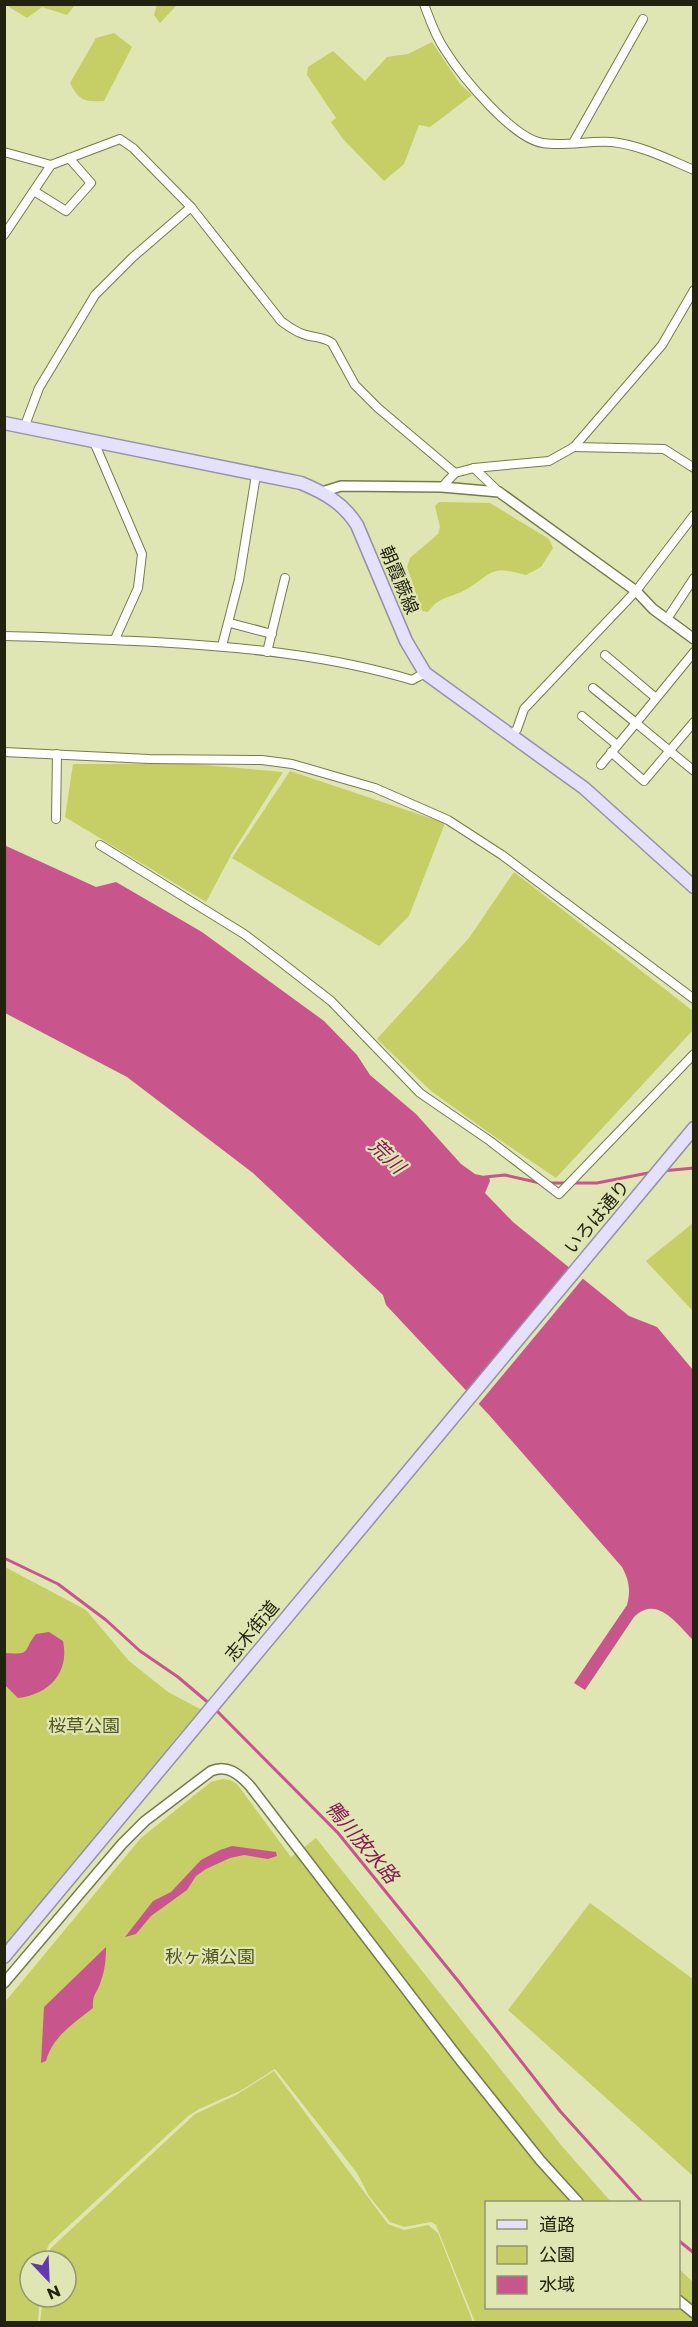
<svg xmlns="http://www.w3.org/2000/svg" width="698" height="2327" viewBox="0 0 698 2327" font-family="Montserrat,'Noto Sans JP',sans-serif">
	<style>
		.green { fill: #c6ce66 }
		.water { fill: #c8568c }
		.pier { fill: #dfe5b3 }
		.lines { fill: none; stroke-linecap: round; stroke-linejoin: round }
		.stream { stroke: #c8568c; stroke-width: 3 }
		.minor-casing { stroke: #767b4d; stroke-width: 10 }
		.tertiary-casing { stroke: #767b4d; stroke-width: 12 }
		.primary-casing { stroke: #9591a8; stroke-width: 15 }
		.minor { stroke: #fff; stroke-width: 8 }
		.tertiary { stroke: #fff; stroke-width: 9 }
		.primary { stroke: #e5e0fc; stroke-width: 12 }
		.labels { text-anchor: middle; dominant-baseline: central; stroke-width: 4.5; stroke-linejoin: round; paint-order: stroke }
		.street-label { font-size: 18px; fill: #21230f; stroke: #dfe5b3 }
		.park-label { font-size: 18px; fill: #525621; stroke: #dfe5b3 }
		.water-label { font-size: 20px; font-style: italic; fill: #841a53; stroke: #dfe5b3 }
	</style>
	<rect width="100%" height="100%" fill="#dfe5b3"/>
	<g class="green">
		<path d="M 157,4 L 174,5 L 176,6 L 160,23 L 154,15 Z"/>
		<path d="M 6,5 L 75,5 L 67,15 L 42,7 L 27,18 Z"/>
		<path d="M 114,33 L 132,47 L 104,101 C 85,102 79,101 70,83 L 96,38 Z"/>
		<path d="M 432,42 L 460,84 L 472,95 L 430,127 L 419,125 L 404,164 L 384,181 L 343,139 L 331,122 L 336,118 L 307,75 L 308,67 L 333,51 L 365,81 L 387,57 L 408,54 Z"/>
		<path d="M 439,502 L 490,503 L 549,539 L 553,548 L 541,567 L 526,575 C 487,564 494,574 463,591 C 447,599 440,596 428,612 L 422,611 L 407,567 L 410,558 L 438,534 L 440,527 L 435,506 Z"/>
		<path d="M 73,764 L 193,764 L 283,772 L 231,855 L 206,902 L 65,817 Z"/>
		<path d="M 290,771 L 445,823 L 409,916 L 379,946 L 232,858 Z"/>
		<path d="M 514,872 L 693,1011 L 693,1030 L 556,1178 L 488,1132 L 431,1091 L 377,1039 L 469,938 Z"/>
		<path d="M 693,1223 L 693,1311 L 646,1261 Z"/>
		<path d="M 5,1567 L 86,1610 L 129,1661 L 168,1692 L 202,1710 L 177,1737 L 100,1834 L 5,1949 Z"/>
		<path d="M 223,1779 L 230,1780 L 237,1784 L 291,1857 L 316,1838 L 561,2145 L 611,2202 L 486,2202 L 486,2308 L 678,2308 L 679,2269 L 693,2282 L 693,2322 L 475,2322 L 436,2225 L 431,2222 L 404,2227 L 390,2222 L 369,2196 L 357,2173 L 275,2069 L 240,2091 L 199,2109 L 188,2116 L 49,2244 L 42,2261 L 30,2261 L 30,2297 L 40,2297 L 38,2322 L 5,2322 L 5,2002 L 141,1838 L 211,1782 Z"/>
		<path d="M 590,1903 L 693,1979 L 693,2176 L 508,2010 Z"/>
		<path d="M 274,2071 L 388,2224 L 404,2230 L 428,2225 L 438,2233 L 473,2322 L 40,2322 L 43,2297 L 66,2297 L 66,2261 L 48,2261 L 50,2249 L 195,2114 L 236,2095 Z"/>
	</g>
	<g class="water">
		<path d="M 4,845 L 96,887 L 116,882 L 202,932 L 324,1021 L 357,1055 L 370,1075 L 416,1114 L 461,1164 L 475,1174 L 489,1177 L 490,1181 L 485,1193 L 513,1222 L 629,1316 L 657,1327 L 693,1370 L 693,1640 C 677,1624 657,1594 634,1617 L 585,1690 L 574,1683 L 627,1605 C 631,1590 629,1580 622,1567 L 490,1416 L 386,1305 L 383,1295 L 253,1173 L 127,1077 L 5,1013 Z"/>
		<path d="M 49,1632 L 63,1641 C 70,1673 48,1695 18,1698 L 5,1685 L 5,1653 C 33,1655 22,1651 36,1634 Z"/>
		<path d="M 232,1846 L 276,1852 L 277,1856 L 268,1859 L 244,1855 L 230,1858 L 206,1869 L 196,1876 L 187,1890 L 151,1916 L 136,1934 L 125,1937 L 153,1901 L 171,1892 L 201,1860 L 220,1850 Z"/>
		<path d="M 106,1947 C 106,1959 105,1970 101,1981 C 97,1994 92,1994 93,2008 C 73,2024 53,2036 46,2061 L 41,2063 L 44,2007 Z"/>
	</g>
	<path class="pier" d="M 571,1266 L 585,1276 L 477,1406 L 465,1394 Z"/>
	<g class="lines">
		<g class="stream">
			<path d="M 662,1171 L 694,1168"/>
			<path d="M 485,1177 L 505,1175 L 540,1183"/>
			<path d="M 550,1183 L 567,1183"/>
			<path d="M 574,1183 L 597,1183 L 653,1172"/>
			<path d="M 4,1558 L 58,1584 L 106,1620 L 140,1651 L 178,1677 L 211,1705"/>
			<path d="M 216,1710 L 338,1833 L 459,1982 L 560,2111 L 642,2202"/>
			<path d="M 678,2240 L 694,2253"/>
		</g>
		<defs>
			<g id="minor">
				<path d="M 424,4 C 430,20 435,36 445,50 C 461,76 513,139 543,143 C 565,147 589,140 612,142 C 640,145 668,159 694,170"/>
				<path d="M 573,143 L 643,19"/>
				<path d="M 4,152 L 51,165"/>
				<path d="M 34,191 L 66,211 L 91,183 L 69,158"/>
				<path d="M 4,235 L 51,165 L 120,139 L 133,148 L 191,207 L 281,321 C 288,326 294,331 303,334 C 313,338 323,336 332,343 L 355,385 L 378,408 L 455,473 L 442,487"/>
				<path d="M 24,428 L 39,388 L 95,295 L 133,257 L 191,207"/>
				<path d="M 94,442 L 142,554 L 138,588 L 115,639"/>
				<path d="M 574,447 L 664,449 L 694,468"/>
				<path d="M 455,473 L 474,468"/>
				<path d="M 499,492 L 474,468 L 549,461 L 574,447 L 662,345 L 694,290"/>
				<path d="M 667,619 L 694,578"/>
				<path d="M 230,623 L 272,634"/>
				<path d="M 4,636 C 55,637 105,640 155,642 C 241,647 329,655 412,680 L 425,673"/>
				<path d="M 222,646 L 239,580 L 256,475"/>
				<path d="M 267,652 L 285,578"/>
				<path d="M 605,655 L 656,698"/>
				<path d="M 593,688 L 636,723 L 694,652"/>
				<path d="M 582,716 L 617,745"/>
				<path d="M 511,736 L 517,729 L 524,709 L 636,591 L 694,515"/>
				<path d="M 4,752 L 149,759 L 262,760 L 292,764 L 375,788 L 448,820 L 502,855 L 694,999"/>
				<path d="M 611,752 L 644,781 L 694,722"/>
				<path d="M 601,765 L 636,723 L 694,771"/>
				<path d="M 56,819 L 57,754"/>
				<path d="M 100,845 L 244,934 L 277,959 L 331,1001 L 420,1093 L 490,1141 L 559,1194 L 694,1054"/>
			</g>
			<g id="tertiary">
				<path d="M 322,492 L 341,486 L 442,487 L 499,492 L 636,591 L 653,609 L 694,639"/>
				<path d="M 4,1983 L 122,1844 L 145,1821 L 211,1771 C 227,1764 239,1774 250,1786 L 457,2056 L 540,2160 L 578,2202"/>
				<path d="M 678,2300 L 694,2313"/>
			</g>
			<g id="primary">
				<path d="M 4,423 L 301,483 C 325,493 343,503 357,525 L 406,641 L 425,673 L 584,788 L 694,887"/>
				<path d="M 4,1957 L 694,1128"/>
			</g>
		</defs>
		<use href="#minor" class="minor-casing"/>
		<use href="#tertiary" class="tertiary-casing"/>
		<use href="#primary" class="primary-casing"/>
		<use href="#minor" class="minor"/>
		<use href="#tertiary" class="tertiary"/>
		<use href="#primary" class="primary"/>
	</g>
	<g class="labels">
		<g class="street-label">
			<text transform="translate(399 580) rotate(67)">朝霞蕨線</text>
			<text transform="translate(597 1217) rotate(-50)">いろは通り</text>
			<text transform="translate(252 1631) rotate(-50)">志木街道</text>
		</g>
		<g class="park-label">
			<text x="84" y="1726">桜草公園</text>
			<text x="210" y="1957">秋ヶ瀬公園</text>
		</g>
		<g class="water-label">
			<text transform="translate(387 1156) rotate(44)">荒川</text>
			<text transform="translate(362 1842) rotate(50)">鴨川放水路</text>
		</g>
	</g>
	<rect width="698" height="2327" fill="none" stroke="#21230f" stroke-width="12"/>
	<rect x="485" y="2201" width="195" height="108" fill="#dfe5b3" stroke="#939771" stroke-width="1.5"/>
	<rect x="497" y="2220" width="30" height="9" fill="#e5e0fc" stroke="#939771" stroke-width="1.5"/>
	<text x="539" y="2231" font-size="18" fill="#21230f">道路</text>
	<rect x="497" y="2246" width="30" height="18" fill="#c6ce66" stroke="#939771" stroke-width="1.5"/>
	<text x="539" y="2261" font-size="18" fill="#21230f">公園</text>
	<rect x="497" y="2276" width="30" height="18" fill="#c8568c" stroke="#939771" stroke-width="1.5"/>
	<text x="539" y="2291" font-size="18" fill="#21230f">水域</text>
	<g transform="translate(48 2279) rotate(157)"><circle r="28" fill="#dfe5b3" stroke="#939771" stroke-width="1.5"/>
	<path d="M0-4.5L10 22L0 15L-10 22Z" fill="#613ab2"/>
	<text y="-9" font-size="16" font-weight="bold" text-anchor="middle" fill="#21230f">N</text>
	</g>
</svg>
